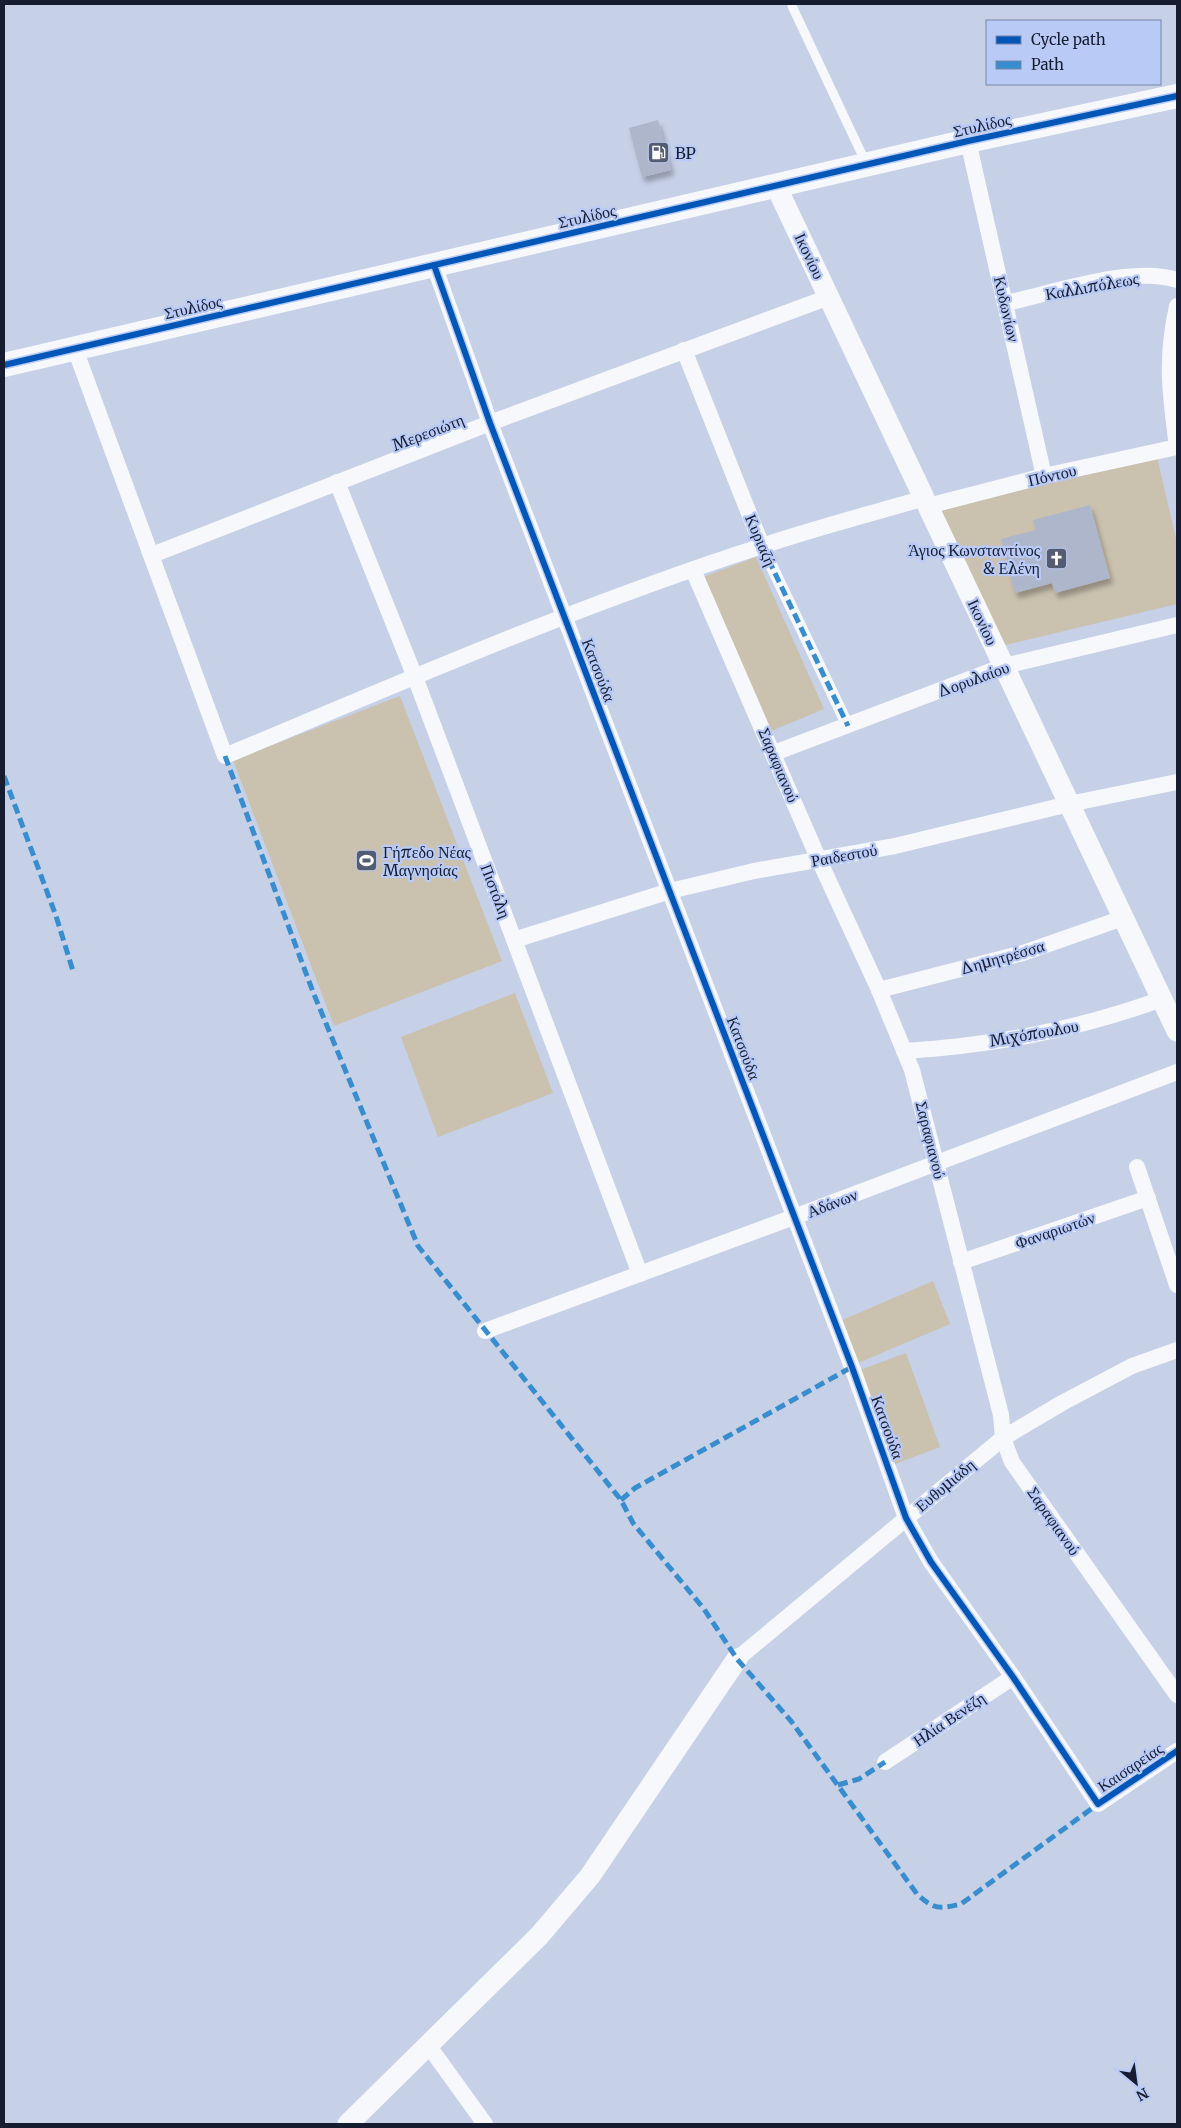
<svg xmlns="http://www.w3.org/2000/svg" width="1181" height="2128" viewBox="0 0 1181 2128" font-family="Merriweather,serif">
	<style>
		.green { fill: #cac1ae }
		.building { fill: #adb6ca; filter: url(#shadow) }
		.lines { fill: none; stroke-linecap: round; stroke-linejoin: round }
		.service { stroke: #f6f8fb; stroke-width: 9 }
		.pedestrian { stroke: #f6f8fb; stroke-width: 12 }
		.minor { stroke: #f6f8fb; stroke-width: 16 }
		.tertiary { stroke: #f6f8fb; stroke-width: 21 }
		.secondary { stroke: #f6f8fb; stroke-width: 24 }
		.quiet { stroke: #378dce; stroke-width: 5; stroke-dasharray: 10 5; stroke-linecap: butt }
		.cycleway-casing { stroke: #b8caf5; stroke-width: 9 }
		.cycleway { stroke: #0057b8; stroke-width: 6 }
		.labels { text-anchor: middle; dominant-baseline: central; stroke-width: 4.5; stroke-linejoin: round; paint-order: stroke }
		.street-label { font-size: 16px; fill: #161d31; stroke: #b8caf5 }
		.poi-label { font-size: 16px; fill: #161d31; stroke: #b8caf5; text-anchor: start }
	</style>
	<defs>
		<filter id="shadow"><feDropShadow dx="3" dy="5.5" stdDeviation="2.5" flood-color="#0004"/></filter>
	</defs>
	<rect width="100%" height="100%" fill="#c6d0e7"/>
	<g class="green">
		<path d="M 1157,457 L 1177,543 L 1177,604 L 1001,646 L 938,510 Z"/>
		<path d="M 756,557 L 824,709 L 771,731 L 703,577 Z"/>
		<path d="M 400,696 L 502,961 L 334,1026 L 233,760 Z"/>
		<path d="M 515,993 L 553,1093 L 438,1137 L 401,1037 Z"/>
		<path d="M 933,1281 L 950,1324 L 858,1363 L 840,1321 Z"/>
		<path d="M 906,1353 L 940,1447 L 895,1464 L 860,1370 Z"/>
	</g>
	<g class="building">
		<path d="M 658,120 L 671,170 L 642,177 L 629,128 Z"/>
		<path d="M 1090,505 L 1110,578 L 1055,593 L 1052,583 L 1015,593 L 1001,539 L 1036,530 L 1033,520 Z"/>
	</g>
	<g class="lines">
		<path class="service" d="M 792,6 L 866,163"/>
		<path class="pedestrian" d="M 762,546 L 848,726"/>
		<g class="minor">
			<path d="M 968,141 L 1044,476"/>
			<path d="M 434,265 L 490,423 L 852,1367 L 906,1518 L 931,1562 L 1013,1677 L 1098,1804 L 1177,1751"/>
			<path d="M 1006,303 C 1053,293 1133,265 1177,280"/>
			<path d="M 1177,306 C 1165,360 1170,393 1177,447"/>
			<path d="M 75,349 L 225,756 C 402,682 579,605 762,546 C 815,528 870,514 925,498"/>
			<path d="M 684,350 L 762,546"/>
			<path d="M 337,482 L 415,677 L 640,1274"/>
			<path d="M 928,506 L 1044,476 L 1177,447"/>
			<path d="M 152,555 L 490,423 L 829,297"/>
			<path d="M 693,570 L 819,860 L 879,990 L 912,1070 L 1001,1415 L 1003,1438 L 1012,1462 L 1177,1695"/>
			<path d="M 774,753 L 1004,666 L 1177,625"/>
			<path d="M 514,940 L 670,891 L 754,871 L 895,846 L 1069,804 L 1177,782"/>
			<path d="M 879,990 L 1023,953 L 1123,918"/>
			<path d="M 904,1051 C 995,1045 1076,1030 1162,999"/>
			<path d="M 1137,1167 L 1177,1285"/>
			<path d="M 961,1262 L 1148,1198"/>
			<path d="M 485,1331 L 794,1217 L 1177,1072"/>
			<path d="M 737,1659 L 1003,1438 L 1062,1403 L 1132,1366 L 1177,1350"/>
			<path d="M 885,1762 L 1013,1677"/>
			<path d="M 428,2045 L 485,2124"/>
		</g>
		<g class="tertiary">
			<path d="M 776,186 L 1177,1031"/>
			<path d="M 348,2124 L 539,1936 L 590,1876 L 737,1659"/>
		</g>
		<path class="secondary" d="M 4,365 L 968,141 L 1177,96"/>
		<g class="quiet">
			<path d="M 762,546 L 848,726"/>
			<path d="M 225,756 L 313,992 L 418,1246 L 621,1500 L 633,1523 L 704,1609 L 737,1659 L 791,1721 L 917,1894 C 934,1910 940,1909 961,1904 L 1098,1804"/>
			<path d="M 4,776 L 56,916 L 73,971"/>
			<path d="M 621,1500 L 635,1488 L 852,1367"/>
			<path d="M 838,1785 L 859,1779 L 885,1762"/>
		</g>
		<defs>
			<g id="cycleway">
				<path d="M 434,265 L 490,423 L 852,1367 L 906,1518 L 931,1562 L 1013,1677 L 1098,1804 L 1177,1751"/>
				<path d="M 4,365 L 968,141 L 1177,96"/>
			</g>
		</defs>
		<use href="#cycleway" class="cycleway-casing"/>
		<use href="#cycleway" class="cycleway"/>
	</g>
	<defs>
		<symbol id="fuel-square" viewBox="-11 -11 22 22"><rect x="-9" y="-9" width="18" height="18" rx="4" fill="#545c71" stroke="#b8caf5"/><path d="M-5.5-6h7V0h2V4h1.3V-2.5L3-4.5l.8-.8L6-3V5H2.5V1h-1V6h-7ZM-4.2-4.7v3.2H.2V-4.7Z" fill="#fff"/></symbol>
		<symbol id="church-square" viewBox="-11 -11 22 22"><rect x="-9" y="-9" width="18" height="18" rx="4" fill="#545c71" stroke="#b8caf5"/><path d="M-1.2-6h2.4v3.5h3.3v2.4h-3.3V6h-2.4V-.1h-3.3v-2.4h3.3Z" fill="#fff"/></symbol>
		<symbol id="stadium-square" viewBox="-11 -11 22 22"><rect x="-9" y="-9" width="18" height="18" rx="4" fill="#545c71" stroke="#b8caf5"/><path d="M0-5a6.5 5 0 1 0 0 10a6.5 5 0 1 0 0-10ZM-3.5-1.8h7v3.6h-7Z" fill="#fff"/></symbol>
	</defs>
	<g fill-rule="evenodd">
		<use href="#fuel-square" x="646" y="140" width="25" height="25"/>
		<use href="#church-square" x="1044" y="546" width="25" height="25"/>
		<use href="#stadium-square" x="354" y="848" width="25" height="25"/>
	</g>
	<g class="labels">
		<g class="street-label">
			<text transform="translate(982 125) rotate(-13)">Στυλίδος</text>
			<text transform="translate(587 216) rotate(-13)">Στυλίδος</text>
			<text transform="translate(810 256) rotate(65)">Ικονίου</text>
			<text transform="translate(1092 286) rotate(-10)">Καλλιπόλεως</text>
			<text transform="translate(193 307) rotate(-13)">Στυλίδος</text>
			<text transform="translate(1007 309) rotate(77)">Κυδωνίων</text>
			<text transform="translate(428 432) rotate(-21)">Μερεσιώτη</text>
			<text transform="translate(1052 475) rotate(-13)">Πόντου</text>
			<text transform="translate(761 540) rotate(67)">Κυριαζή</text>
			<text transform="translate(983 622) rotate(65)">Ικονίου</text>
			<text transform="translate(599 670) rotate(69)">Κατσούδα</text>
			<text transform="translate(973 679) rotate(-20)">Δορυλαίου</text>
			<text transform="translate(779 765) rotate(67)">Σαραφιανού</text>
			<text transform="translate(844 855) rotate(-10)">Ραιδεστού</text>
			<text transform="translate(496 891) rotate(69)">Πιστόλη</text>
			<text transform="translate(1002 957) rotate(-16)">Δημητρέσσα</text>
			<text transform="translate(1034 1033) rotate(-10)">Μιχόπουλου</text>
			<text transform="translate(744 1048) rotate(69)">Κατσούδα</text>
			<text transform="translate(931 1140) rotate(76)">Σαραφιανού</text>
			<text transform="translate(832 1203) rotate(-21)">Αδάνων</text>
			<text transform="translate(1055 1230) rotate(-19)">Φαναριωτών</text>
			<text transform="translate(888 1427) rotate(70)">Κατσούδα</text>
			<text transform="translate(945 1485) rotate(-40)">Ευθυμιάδη</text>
			<text transform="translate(1054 1521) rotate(55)">Σαραφιανού</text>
			<text transform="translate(949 1719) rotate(-34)">Ηλία Βενέζη</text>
			<text transform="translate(1130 1767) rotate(-34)">Καισαρείας</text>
		</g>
		<g class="poi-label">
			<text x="675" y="153">BP</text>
			<text x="1040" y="550" text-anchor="end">Άγιος Κωνσταντίνος<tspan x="1040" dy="18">&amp; Ελένη</tspan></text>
			<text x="383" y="852">Γήπεδο Νέας<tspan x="383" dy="18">Μαγνησίας</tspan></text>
		</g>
	</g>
	<rect width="1181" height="2128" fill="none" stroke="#161d31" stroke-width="10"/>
	<rect x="986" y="20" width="175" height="65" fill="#b8caf5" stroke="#7785a7"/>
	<rect x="996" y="36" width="25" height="8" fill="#0057b8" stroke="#7785a7"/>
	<text x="1031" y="45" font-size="15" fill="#161d31">Cycle path</text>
	<rect x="996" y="61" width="25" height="8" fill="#378dce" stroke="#7785a7"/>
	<text x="1031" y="70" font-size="15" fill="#161d31">Path</text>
	<g transform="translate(1136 2083) rotate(151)" stroke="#b8caf5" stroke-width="4" paint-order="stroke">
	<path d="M0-4L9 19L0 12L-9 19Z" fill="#161d31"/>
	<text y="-8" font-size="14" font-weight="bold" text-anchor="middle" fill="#161d31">N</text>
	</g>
</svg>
